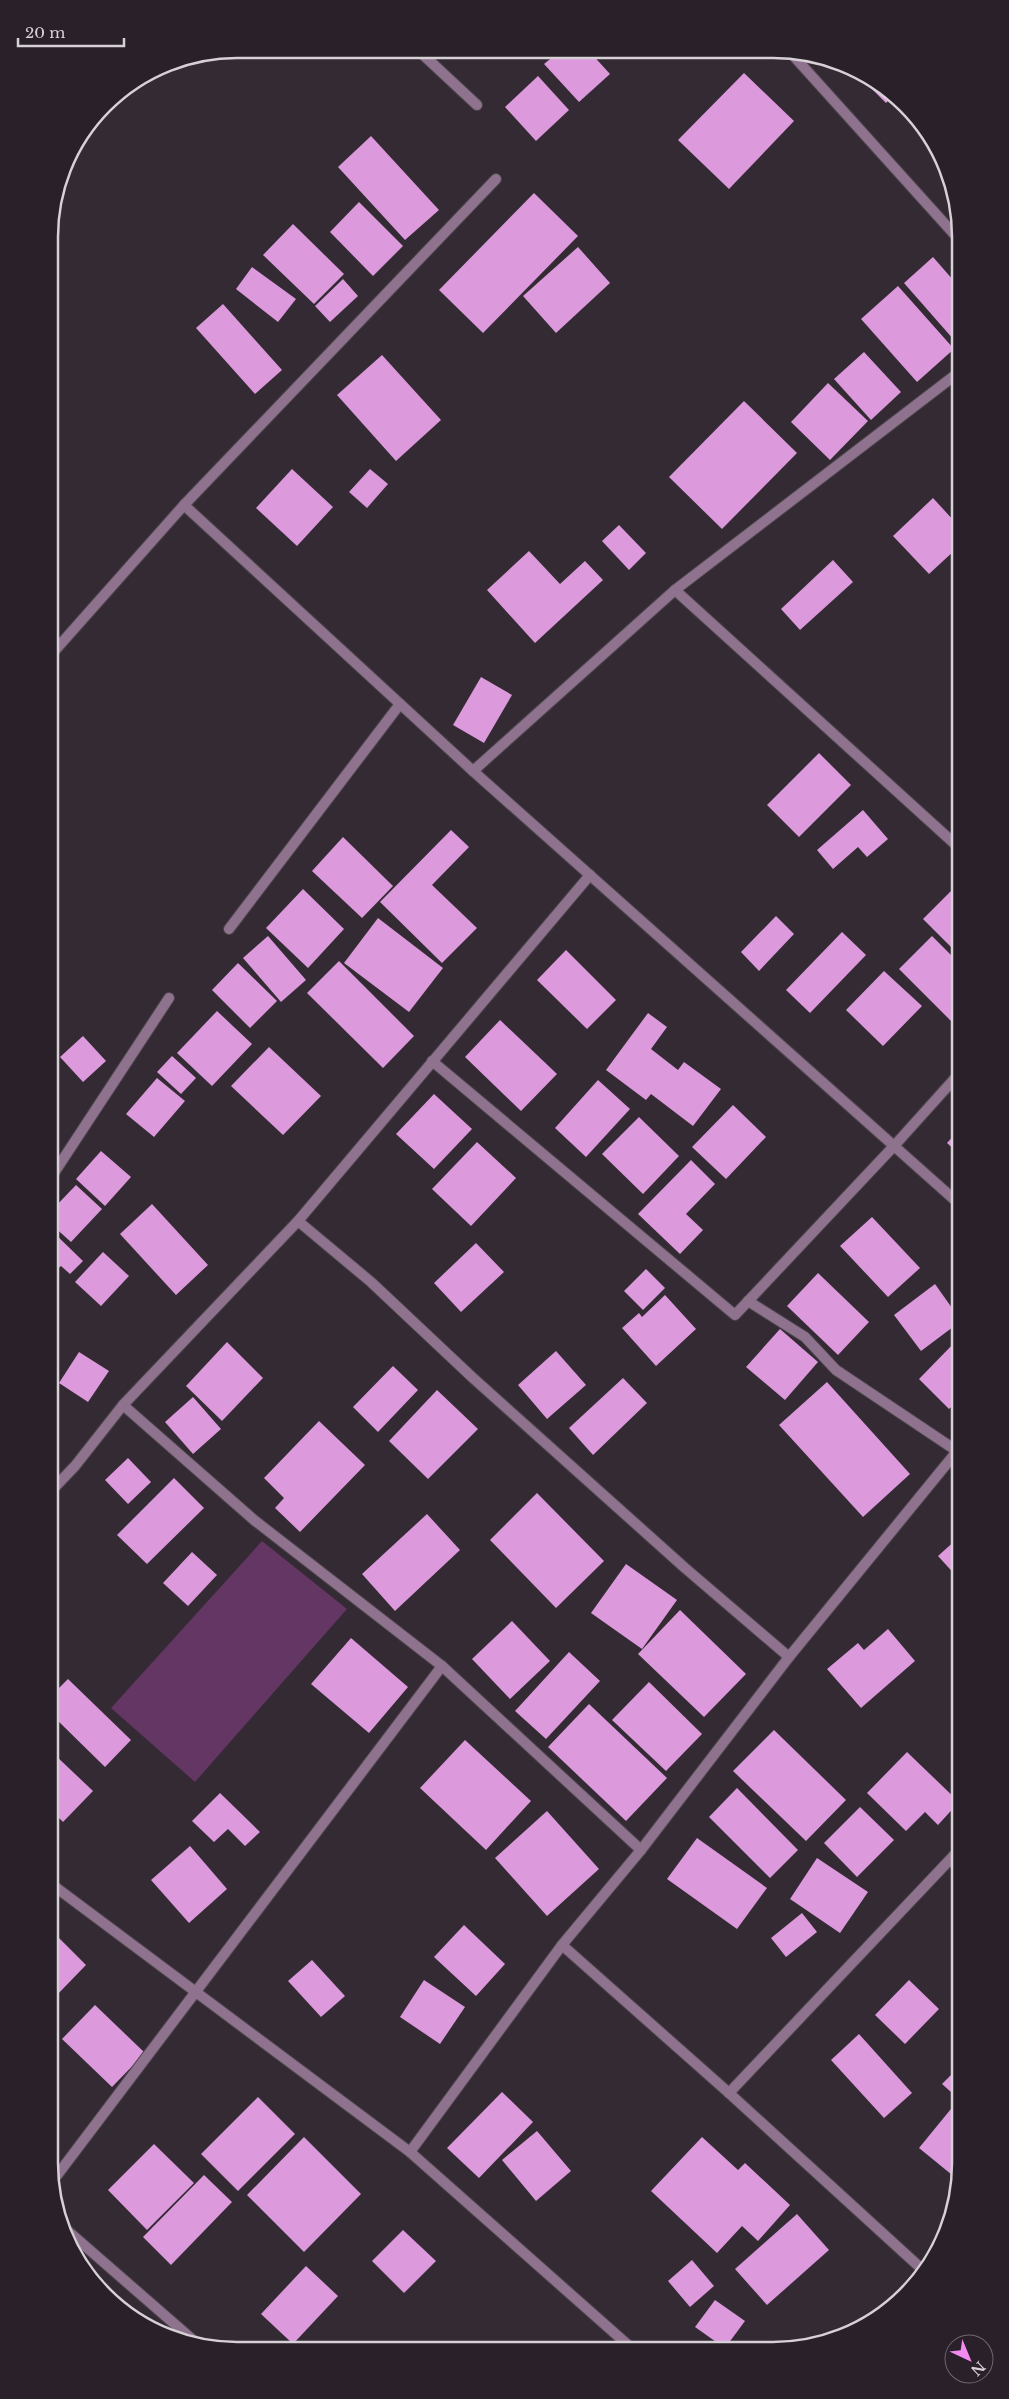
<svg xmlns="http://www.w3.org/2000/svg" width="1009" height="2399" viewBox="0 0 1009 2399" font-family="'Libre Baskerville',serif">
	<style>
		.green { fill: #633663 }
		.building { fill: #dc99dc }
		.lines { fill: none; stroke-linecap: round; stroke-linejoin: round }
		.street-casing { stroke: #4d454d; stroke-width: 12 }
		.street { stroke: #8f738e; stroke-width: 10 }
		.rim { fill: none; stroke: #d7d1d7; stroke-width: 2.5 }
	</style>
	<rect width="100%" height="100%" fill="#332a33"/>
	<path class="green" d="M 262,1541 L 347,1609 L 195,1782 L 111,1708 Z"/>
	<g class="building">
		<path d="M 560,51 L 589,51 L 610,74 L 579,102 L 544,64 Z"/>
		<path d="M 744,73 L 794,121 L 729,189 L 678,140 Z"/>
		<path d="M 538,76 L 569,110 L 536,141 L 505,107 Z"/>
		<path d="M 871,79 L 894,95 L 886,103 L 866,83 Z"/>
		<path d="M 371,136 L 439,210 L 405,240 L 338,167 Z"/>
		<path d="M 534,193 L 578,236 L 483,333 L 439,290 Z"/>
		<path d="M 359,202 L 403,246 L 373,276 L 330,232 Z"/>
		<path d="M 293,224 L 344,274 L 314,304 L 263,255 Z"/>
		<path d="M 578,247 L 610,283 L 556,333 L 523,296 Z"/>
		<path d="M 933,257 L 954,281 L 954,340 L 904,283 Z"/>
		<path d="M 252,267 L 296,299 L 278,322 L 236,289 Z"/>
		<path d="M 343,279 L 358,296 L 330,322 L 315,306 Z"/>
		<path d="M 898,286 L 954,349 L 917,382 L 861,319 Z"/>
		<path d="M 223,304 L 282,370 L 255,394 L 196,328 Z"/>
		<path d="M 864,352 L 901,392 L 871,420 L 834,379 Z"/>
		<path d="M 382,355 L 441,420 L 396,461 L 337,395 Z"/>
		<path d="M 828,383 L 868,421 L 830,460 L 791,422 Z"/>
		<path d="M 744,401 L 797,453 L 722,529 L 669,477 Z"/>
		<path d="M 292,469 L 333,507 L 297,546 L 256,508 Z"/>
		<path d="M 370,469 L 388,484 L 367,508 L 349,492 Z"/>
		<path d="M 933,498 L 955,522 L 955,550 L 929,574 L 893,536 Z"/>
		<path d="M 619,525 L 646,553 L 629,570 L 602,541 Z"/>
		<path d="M 529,551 L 560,584 L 585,561 L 603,580 L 535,643 L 487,590 Z"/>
		<path d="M 833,560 L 853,582 L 800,630 L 781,609 Z"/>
		<path d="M 481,677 L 512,695 L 484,743 L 453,725 Z"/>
		<path d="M 819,753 L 851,785 L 799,837 L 767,805 Z"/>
		<path d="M 863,810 L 888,839 L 867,857 L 858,847 L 833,869 L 817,850 Z"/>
		<path d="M 451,830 L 469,847 L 432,885 L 477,928 L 442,963 L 380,902 Z"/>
		<path d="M 343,837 L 393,886 L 362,918 L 312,871 Z"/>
		<path d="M 956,886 L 956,952 L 923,919 Z"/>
		<path d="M 303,889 L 344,929 L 308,968 L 266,928 Z"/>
		<path d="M 776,916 L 794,934 L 759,971 L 741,952 Z"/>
		<path d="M 378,918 L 443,968 L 409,1012 L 344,963 Z"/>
		<path d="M 842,932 L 866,955 L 810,1013 L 786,990 Z"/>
		<path d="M 268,936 L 306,980 L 281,1002 L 243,958 Z"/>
		<path d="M 932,936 L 956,960 L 956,1021 L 954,1024 L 899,969 Z"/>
		<path d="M 566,950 L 616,1000 L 587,1029 L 537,980 Z"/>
		<path d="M 339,961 L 414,1036 L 383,1068 L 307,993 Z"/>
		<path d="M 238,963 L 277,1001 L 250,1028 L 212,990 Z"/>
		<path d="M 884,971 L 922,1006 L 883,1046 L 846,1010 Z"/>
		<path d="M 217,1011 L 252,1044 L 212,1086 L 177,1053 Z"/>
		<path d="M 648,1013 L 667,1027 L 651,1049 L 678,1070 L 684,1062 L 721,1089 L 693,1126 L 651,1094 L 646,1100 L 606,1070 Z"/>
		<path d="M 500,1020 L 557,1074 L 521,1111 L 465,1057 Z"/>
		<path d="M 83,1036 L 106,1061 L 83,1082 L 60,1057 Z"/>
		<path d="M 269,1047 L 321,1096 L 283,1135 L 231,1086 Z"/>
		<path d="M 172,1056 L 196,1078 L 181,1094 L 157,1072 Z"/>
		<path d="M 157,1078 L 185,1101 L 154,1137 L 126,1114 Z"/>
		<path d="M 598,1080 L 630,1109 L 586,1157 L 555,1128 Z"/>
		<path d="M 434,1094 L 472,1129 L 434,1169 L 396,1134 Z"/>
		<path d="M 733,1105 L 766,1137 L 726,1179 L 692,1147 Z"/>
		<path d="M 639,1117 L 679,1156 L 643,1194 L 602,1154 Z"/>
		<path d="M 957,1132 L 957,1152 L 947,1143 Z"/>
		<path d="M 477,1142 L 516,1178 L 471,1226 L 432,1189 Z"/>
		<path d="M 101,1151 L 131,1177 L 105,1206 L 76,1179 Z"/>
		<path d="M 691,1160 L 715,1184 L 686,1214 L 703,1230 L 680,1254 L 638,1214 Z"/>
		<path d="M 76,1185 L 102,1209 L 71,1242 L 52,1225 L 52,1210 Z"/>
		<path d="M 152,1204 L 208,1265 L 176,1295 L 120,1234 Z"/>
		<path d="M 872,1217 L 920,1268 L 888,1297 L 840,1246 Z"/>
		<path d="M 52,1231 L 83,1261 L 70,1274 L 61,1266 L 52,1274 Z"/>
		<path d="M 476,1243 L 504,1272 L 461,1312 L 434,1283 Z"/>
		<path d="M 103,1252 L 129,1276 L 101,1306 L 75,1282 Z"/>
		<path d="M 646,1269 L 665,1288 L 643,1310 L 624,1291 Z"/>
		<path d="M 818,1273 L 869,1322 L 838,1355 L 787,1306 Z"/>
		<path d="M 935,1284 L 957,1315 L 957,1324 L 921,1351 L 894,1315 Z"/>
		<path d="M 665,1295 L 696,1329 L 656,1366 L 622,1328 L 639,1313 L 642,1317 Z"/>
		<path d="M 780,1329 L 818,1362 L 785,1400 L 746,1367 Z"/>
		<path d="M 957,1340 L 958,1401 L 949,1409 L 919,1379 Z"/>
		<path d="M 227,1342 L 263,1378 L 222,1421 L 186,1386 Z"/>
		<path d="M 556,1351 L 586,1385 L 547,1419 L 518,1385 Z"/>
		<path d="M 79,1352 L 109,1371 L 88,1402 L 59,1383 Z"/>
		<path d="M 393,1366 L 418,1390 L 378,1432 L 353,1407 Z"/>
		<path d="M 623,1378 L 647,1403 L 593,1455 L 569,1428 Z"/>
		<path d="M 827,1382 L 910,1474 L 863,1517 L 779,1425 Z"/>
		<path d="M 437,1390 L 478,1429 L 428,1479 L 389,1441 Z"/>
		<path d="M 193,1397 L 221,1429 L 193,1454 L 165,1422 Z"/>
		<path d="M 319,1421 L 365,1465 L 300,1532 L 275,1508 L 284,1498 L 264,1478 Z"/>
		<path d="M 128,1458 L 151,1482 L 128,1504 L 105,1480 Z"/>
		<path d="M 174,1478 L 204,1508 L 147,1564 L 117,1535 Z"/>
		<path d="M 537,1493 L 604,1561 L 556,1608 L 490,1540 Z"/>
		<path d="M 427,1514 L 460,1550 L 395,1611 L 362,1574 Z"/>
		<path d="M 958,1538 L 958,1578 L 938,1556 Z"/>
		<path d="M 192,1552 L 217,1575 L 188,1606 L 163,1583 Z"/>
		<path d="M 626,1564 L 677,1600 L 642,1649 L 591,1613 Z"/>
		<path d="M 680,1610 L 746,1674 L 704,1717 L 638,1654 Z"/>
		<path d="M 512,1621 L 550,1661 L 510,1699 L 472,1659 Z"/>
		<path d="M 888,1629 L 915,1661 L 861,1708 L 827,1669 L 858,1643 L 864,1650 Z"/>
		<path d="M 351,1638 L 408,1687 L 369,1733 L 311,1684 Z"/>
		<path d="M 569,1652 L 600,1681 L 546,1739 L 515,1711 Z"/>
		<path d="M 68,1679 L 131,1740 L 105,1767 L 54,1717 L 54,1693 Z"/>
		<path d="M 649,1682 L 702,1734 L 666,1771 L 612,1720 Z"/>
		<path d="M 589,1704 L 667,1778 L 626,1821 L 548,1747 Z"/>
		<path d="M 774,1730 L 846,1800 L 806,1841 L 733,1771 Z"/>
		<path d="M 465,1740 L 531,1801 L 486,1850 L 420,1788 Z"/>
		<path d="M 907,1752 L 959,1802 L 938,1825 L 925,1812 L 906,1831 L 867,1793 Z"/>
		<path d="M 54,1754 L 93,1791 L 63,1822 L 54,1813 Z"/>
		<path d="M 737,1788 L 798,1850 L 770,1878 L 709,1817 Z"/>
		<path d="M 220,1793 L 260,1832 L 245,1846 L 228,1829 L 214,1842 L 192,1821 Z"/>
		<path d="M 860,1807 L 894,1840 L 857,1877 L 824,1843 Z"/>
		<path d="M 547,1811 L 599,1869 L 547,1916 L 495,1858 Z"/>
		<path d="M 697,1838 L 767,1888 L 737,1929 L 667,1879 Z"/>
		<path d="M 190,1846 L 227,1889 L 189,1923 L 151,1880 Z"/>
		<path d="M 817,1858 L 868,1892 L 840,1933 L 790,1899 Z"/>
		<path d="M 802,1913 L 817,1932 L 786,1957 L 771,1938 Z"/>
		<path d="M 464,1925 L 505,1964 L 476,1996 L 434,1957 Z"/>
		<path d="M 54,1933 L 86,1965 L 54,1998 Z"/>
		<path d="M 312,1960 L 345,1996 L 321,2017 L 288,1981 Z"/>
		<path d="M 424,1980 L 465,2007 L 440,2044 L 400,2017 Z"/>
		<path d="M 909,1980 L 939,2009 L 905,2044 L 875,2015 Z"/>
		<path d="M 95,2005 L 145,2053 L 112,2087 L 62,2039 Z"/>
		<path d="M 859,2034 L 912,2093 L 884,2118 L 831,2060 Z"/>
		<path d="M 960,2066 L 960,2100 L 942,2084 Z"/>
		<path d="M 502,2092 L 533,2122 L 479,2178 L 447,2148 Z"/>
		<path d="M 258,2097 L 295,2134 L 238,2191 L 201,2154 Z"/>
		<path d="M 955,2104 L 960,2107 L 960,2175 L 957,2179 L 919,2148 Z"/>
		<path d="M 537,2131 L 571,2171 L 536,2201 L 502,2160 Z"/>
		<path d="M 304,2137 L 361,2194 L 304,2252 L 247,2195 Z"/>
		<path d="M 702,2137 L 738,2170 L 745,2163 L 790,2205 L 758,2241 L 742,2226 L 717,2253 L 651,2191 Z"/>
		<path d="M 154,2144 L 194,2183 L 147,2230 L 108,2190 Z"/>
		<path d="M 204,2175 L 232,2202 L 171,2265 L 143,2237 Z"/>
		<path d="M 797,2214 L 829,2250 L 767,2305 L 735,2269 Z"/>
		<path d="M 403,2230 L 436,2261 L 404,2293 L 372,2261 Z"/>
		<path d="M 692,2260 L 714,2286 L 690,2307 L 668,2281 Z"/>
		<path d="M 306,2266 L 338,2296 L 293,2344 L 261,2314 Z"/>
		<path d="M 715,2300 L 745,2321 L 728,2344 L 719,2344 L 695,2327 Z"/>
	</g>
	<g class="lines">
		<defs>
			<g id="street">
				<path d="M 418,50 L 477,105"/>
				<path d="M 790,52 L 954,234"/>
				<path d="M 184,505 L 473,771 L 957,1202"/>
				<path d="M 675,590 L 956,845"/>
				<path d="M 50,656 L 184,505 L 496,179"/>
				<path d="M 473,771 L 675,590 L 954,376"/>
				<path d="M 229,929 L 400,704"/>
				<path d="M 432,1061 L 735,1315 L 894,1146 L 957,1076"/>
				<path d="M 52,1176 L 169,998"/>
				<path d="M 298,1221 L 590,875"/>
				<path d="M 748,1301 L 805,1337 L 836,1370 L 957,1451"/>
				<path d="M 123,1405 L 254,1520 L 442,1666 L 641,1850"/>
				<path d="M 53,1489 L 75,1466 L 123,1405 L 298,1221 L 371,1282 L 473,1378 L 685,1568 L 789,1657 L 958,1450"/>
				<path d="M 951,1860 L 959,1869"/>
				<path d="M 54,1886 L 410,2152 L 628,2345"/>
				<path d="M 562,1945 L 729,2093 L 924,2271"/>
				<path d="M 729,2093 L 959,1850"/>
				<path d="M 410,2152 L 562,1945 L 641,1850 L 789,1657"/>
				<path d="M 55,2178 L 442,1666"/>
				<path d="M 61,2225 L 201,2347"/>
			</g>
		</defs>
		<use href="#street" class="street-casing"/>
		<use href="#street" class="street"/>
	</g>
	<path d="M0 0H1009V2399H0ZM237 58H773A179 179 0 0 1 952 237V2163A179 179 0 0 1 773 2342H237A179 179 0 0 1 58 2163V237A179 179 0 0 1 237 58Z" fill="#292029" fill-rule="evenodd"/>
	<path class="rim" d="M237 58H773A179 179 0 0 1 952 237V2163A179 179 0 0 1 773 2342H237A179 179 0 0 1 58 2163V237A179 179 0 0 1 237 58Z"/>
	<g transform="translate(969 2359) rotate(136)"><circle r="24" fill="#292029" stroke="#6f676f"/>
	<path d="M0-4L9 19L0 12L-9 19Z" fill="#f28af2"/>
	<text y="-8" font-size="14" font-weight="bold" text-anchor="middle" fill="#d7d1d7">N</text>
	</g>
	<path d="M18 38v8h106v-8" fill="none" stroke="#d7d1d7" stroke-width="2.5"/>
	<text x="25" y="38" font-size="15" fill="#d7d1d7" stroke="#292029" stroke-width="4" paint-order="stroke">20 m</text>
</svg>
